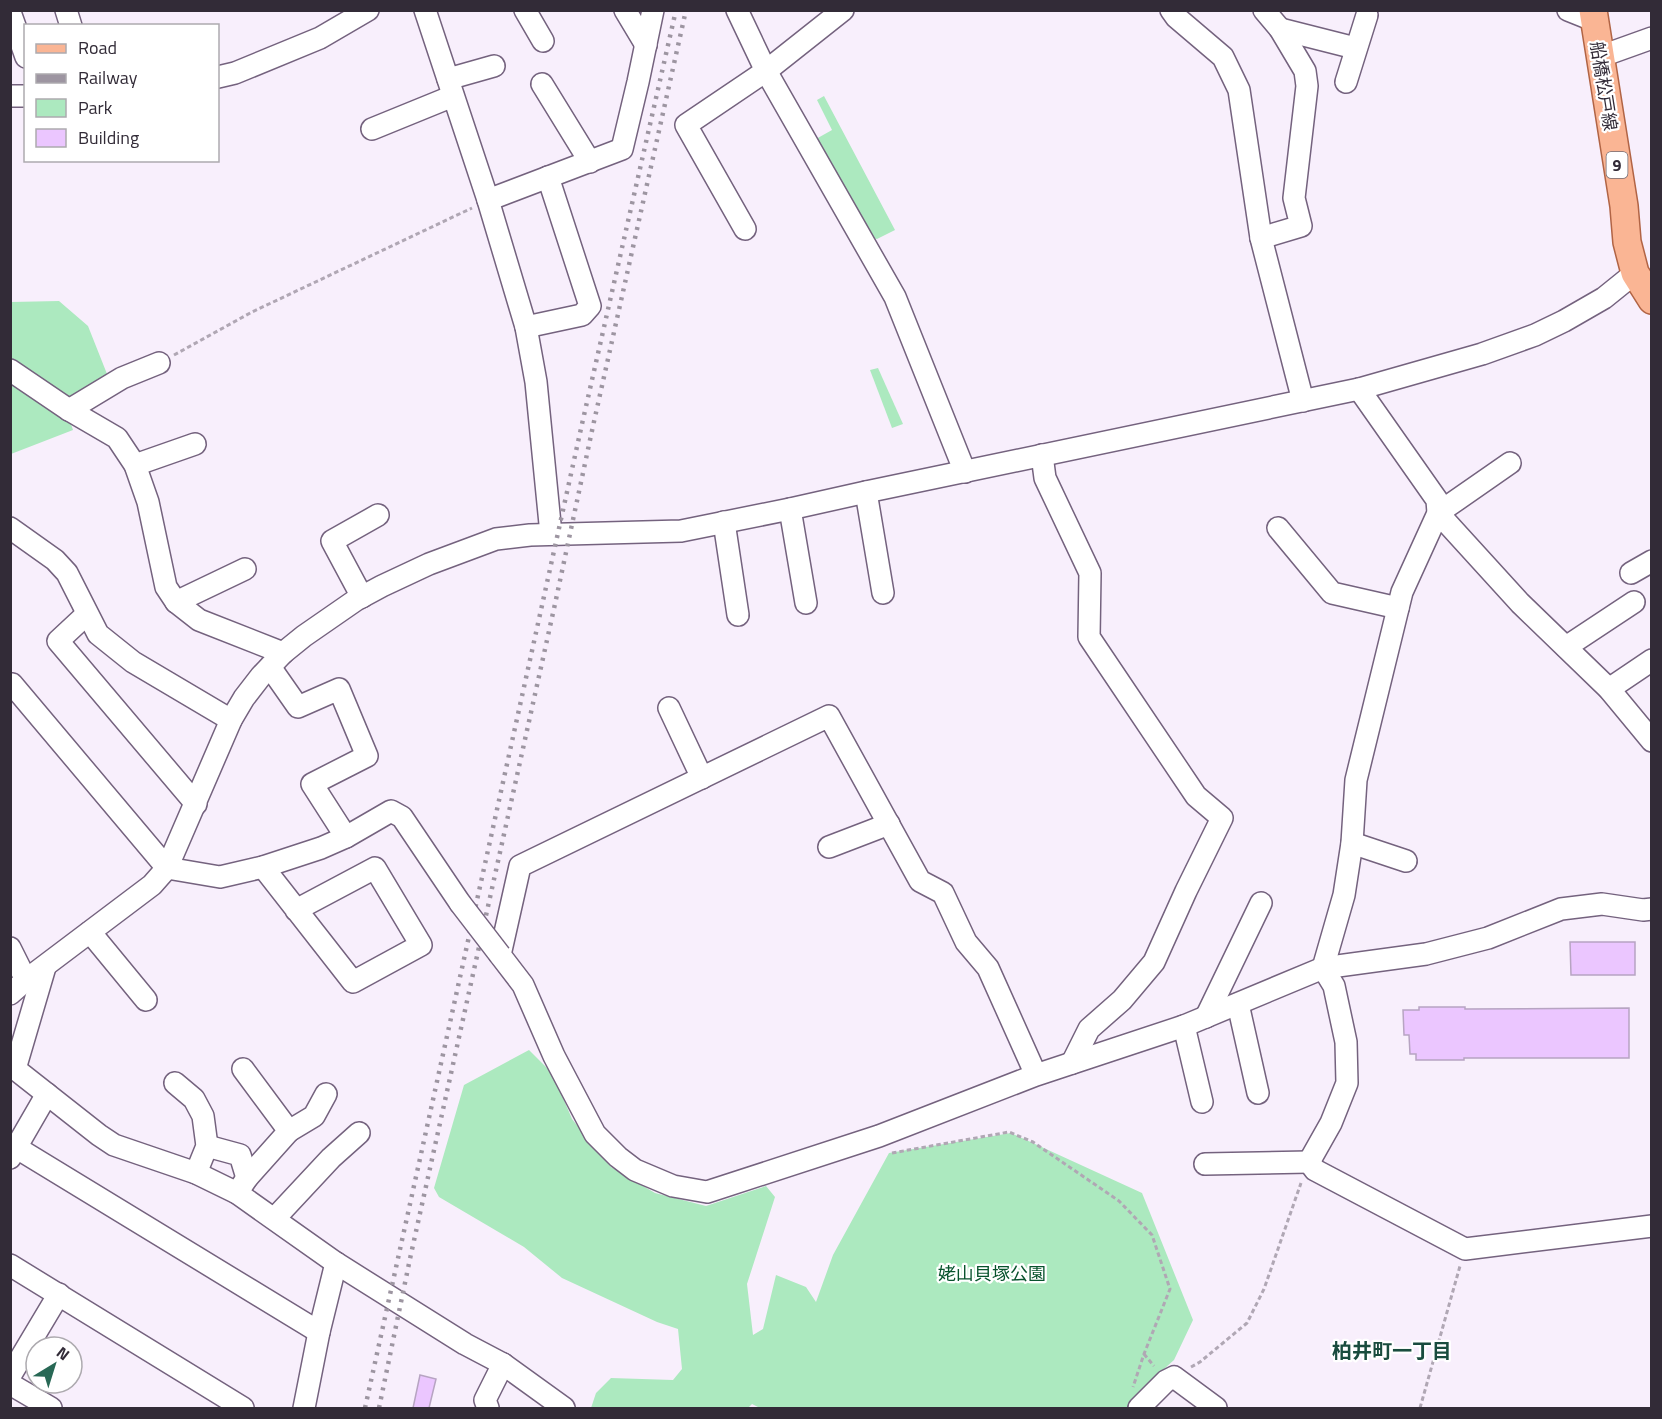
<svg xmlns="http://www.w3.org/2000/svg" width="1662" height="1419" viewBox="0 0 1662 1419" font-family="'Titillium Web','Noto Sans JP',sans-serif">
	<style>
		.green { fill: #ace9bf }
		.building { fill: #ebc6ff; stroke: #b7a4c2; stroke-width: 1.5 }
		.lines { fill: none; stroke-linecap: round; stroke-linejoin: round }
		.minor-casing { stroke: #74627e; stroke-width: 24 }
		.major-casing { stroke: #b16445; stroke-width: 30 }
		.path { stroke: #b0a7b4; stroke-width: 3; stroke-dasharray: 4.5 3; stroke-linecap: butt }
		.minor { stroke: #fff; stroke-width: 21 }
		.major { stroke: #fab594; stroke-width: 27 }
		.rail { stroke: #9d95a1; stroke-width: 4.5; stroke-dasharray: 3 6; stroke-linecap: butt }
		.minor-bridge-casing { stroke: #74627e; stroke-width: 24; stroke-linecap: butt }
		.minor-bridge { stroke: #fff; stroke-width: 21 }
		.labels { text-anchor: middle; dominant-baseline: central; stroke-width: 4.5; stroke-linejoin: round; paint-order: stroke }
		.shield { fill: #fff; stroke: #706b73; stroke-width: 1.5 }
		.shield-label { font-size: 16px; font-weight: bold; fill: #322b37 }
		.street-label { font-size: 18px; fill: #322b37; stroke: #fff }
		.park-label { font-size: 18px; fill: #08532d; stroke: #fff }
		.neighbourhood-label { font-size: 20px; font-weight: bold; fill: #194c3e; stroke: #fff }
	</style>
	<rect width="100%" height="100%" fill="#f8effc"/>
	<g class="green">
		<path d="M 824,96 L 895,230 L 877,239 L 868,237 L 816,139 L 832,130 L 817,100 Z"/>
		<path d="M 59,301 L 88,326 L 109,379 L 69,418 L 73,430 L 11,454 L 11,302 Z"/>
		<path d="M 878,368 L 903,424 L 892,428 L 870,370 Z"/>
		<path d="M 529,1050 L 553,1074 L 572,1119 L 611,1167 L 655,1193 L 706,1206 L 766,1186 L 775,1197 L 747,1284 L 753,1335 L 763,1329 L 776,1275 L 806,1287 L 816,1302 L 833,1255 L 889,1153 L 1011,1133 L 1142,1193 L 1193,1320 L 1174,1360 L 1146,1385 L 1127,1408 L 760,1408 L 752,1404 L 748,1408 L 591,1408 L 596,1393 L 611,1378 L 673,1380 L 682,1369 L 678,1329 L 657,1322 L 562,1278 L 524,1247 L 439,1197 L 434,1188 L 464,1085 Z"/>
	</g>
	<g class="building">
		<path d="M 1570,942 L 1635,942 L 1635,975 L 1571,975 Z"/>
		<path d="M 1419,1007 L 1465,1007 L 1465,1009 L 1629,1008 L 1629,1058 L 1464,1058 L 1464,1060 L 1416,1060 L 1416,1054 L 1410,1054 L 1409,1035 L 1404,1035 L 1403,1010 L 1419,1010 Z"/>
		<path d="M 420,1375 L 436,1379 L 429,1408 L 413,1408 Z"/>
	</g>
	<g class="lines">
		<defs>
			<g id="minor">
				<path d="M 66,10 L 71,26"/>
				<path d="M 425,10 L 488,200 L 526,327 L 536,382 L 551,534"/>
				<path d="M 525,10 L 543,41"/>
				<path d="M 625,10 L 646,45"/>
				<path d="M 737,10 L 766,71 L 895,297 L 965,472"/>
				<path d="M 1171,10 L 1176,17 L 1223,57 L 1239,90 L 1261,238 L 1303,401"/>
				<path d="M 1568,10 L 1593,20"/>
				<path d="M 10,12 L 26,57"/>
				<path d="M 1280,29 L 1355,48"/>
				<path d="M 1599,57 L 1652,38"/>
				<path d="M 218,77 L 235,73 L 320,38 L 368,10"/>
				<path d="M 448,79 L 494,66"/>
				<path d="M 1346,82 L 1367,15"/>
				<path d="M 542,84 L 590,162"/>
				<path d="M 10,96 L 26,96"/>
				<path d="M 372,129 L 453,96"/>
				<path d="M 488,200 L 622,149 L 638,82 L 653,10"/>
				<path d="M 745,229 L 686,125 L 766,71 L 843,10"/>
				<path d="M 1261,238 L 1301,226 L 1294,198 L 1307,86 L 1305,71 L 1280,29 L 1264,10"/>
				<path d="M 526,327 L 582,315 L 590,306 L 548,177"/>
				<path d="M 10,370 L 69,410 L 117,438 L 135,465 L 148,502 L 166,587 L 176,602 L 199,620 L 283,653"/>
				<path d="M 69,410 L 122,378 L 159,363"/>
				<path d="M 1042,455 L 1045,478 L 1090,573 L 1089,637 L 1196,796 L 1222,818 L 1186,891 L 1154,962 L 1122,1000 L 1089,1029 L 1072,1063"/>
				<path d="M 1510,463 L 1438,513 L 1520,603 L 1609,689 L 1652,741"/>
				<path d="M 135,465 L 195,444"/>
				<path d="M 866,492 L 883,593"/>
				<path d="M 790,509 L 806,603"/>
				<path d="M 724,522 L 738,615"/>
				<path d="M 10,528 L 55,560 L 67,573 L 98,634 L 133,662 L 231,720"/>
				<path d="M 1278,528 L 1332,593 L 1398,608"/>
				<path d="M 1631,573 L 1652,561"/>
				<path d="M 362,597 L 332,541 L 378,515"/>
				<path d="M 176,602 L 245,569"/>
				<path d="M 87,614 L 58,641 L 196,804"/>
				<path d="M 1566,647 L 1634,602"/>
				<path d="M 270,667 L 298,707 L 339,689 L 367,756 L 312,784 L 346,837"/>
				<path d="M 12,684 L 167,868 L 220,877 L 263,867 L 321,848 L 346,837 L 391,811 L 402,817 L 460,903"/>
				<path d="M 1609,689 L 1652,660"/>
				<path d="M 669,708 L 702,778"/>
				<path d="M 1352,843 L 1406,861"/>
				<path d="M 829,847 L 889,824"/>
				<path d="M 263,867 L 353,982 L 421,945 L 375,868 L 296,910"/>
				<path d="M 90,932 L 146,1000"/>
				<path d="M 10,948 L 26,980"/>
				<path d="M 10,994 L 26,980 L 152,885 L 167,868 L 231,720 L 244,698 L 261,676 L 283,653 L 304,636 L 356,600 L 382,586 L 429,564 L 496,539 L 530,535 L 681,531 L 790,509 L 866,492 L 1359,389 L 1482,354 L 1535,335 L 1564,321 L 1604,298 L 1635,273"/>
				<path d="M 1238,1004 L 1258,1093"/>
				<path d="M 1206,1017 L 1261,903"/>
				<path d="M 1184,1026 L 1202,1102"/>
				<path d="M 10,1065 L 99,1135 L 114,1145 L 196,1173 L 237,1193 L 336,1263 L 465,1344 L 503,1364 L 564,1408"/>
				<path d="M 15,1069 L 45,967"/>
				<path d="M 1036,1075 L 988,968 L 966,942 L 943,893 L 920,881 L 829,716 L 520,866 L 500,955 L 523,985 L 554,1056 L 595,1134 L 618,1157 L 635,1170 L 673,1186 L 707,1192 L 879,1136 L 1036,1075 L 1184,1026 L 1323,968 L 1426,954 L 1488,938 L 1561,909 L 1602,904 L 1643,910 L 1652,909"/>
				<path d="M 175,1083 L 194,1099 L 203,1116 L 207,1146 L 196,1173"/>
				<path d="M 289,1131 L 314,1116 L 326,1094"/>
				<path d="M 207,1146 L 240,1155 L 247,1178"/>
				<path d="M 17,1148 L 319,1332"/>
				<path d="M 10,1158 L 47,1094"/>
				<path d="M 1309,1162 L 1331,1123 L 1347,1083 L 1346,1042 L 1334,986 L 1323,968 L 1344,895 L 1352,843 L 1356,780 L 1402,592 L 1438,513 L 1437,500 L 1359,389"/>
				<path d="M 1309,1162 L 1315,1170 L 1465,1249 L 1652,1226"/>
				<path d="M 1205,1164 L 1309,1162"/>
				<path d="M 237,1193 L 247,1178 L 289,1131 L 243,1069"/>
				<path d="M 275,1218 L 331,1158 L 359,1133"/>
				<path d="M 10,1265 L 243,1408"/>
				<path d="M 10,1376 L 59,1294"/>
				<path d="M 10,1384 L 51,1408"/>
				<path d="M 304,1408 L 319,1332 L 336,1263"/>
				<path d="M 488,1408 L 485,1400 L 503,1364"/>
				<path d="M 1139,1408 L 1166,1381 L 1174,1377 L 1216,1408"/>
			</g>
			<path id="major" d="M 1593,10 L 1624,206 L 1627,242 L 1635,273 L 1652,300"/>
		</defs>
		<use href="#minor" class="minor-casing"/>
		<use href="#major" class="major-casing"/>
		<g class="path">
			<path d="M 174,355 L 252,312 L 472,208"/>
			<path d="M 892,1153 L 1009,1132 L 1033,1142 L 1119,1201 L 1152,1235 L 1170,1289 L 1144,1354 L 1133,1387"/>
			<path d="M 1144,1354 L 1154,1366"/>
			<path d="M 1191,1367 L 1200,1362 L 1247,1323 L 1264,1289 L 1301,1183"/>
			<path d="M 1420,1408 L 1460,1266"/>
		</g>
		<use href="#minor" class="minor"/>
		<use href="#major" class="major"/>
		<g class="rail">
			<path d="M 365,1408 L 582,424 L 676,10"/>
			<path d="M 379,1408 L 411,1254 L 555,604 L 593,426 L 686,10"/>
		</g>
		<defs>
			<path id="minor-bridge" d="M 460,903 L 500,955"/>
		</defs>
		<use href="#minor-bridge" class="minor-bridge-casing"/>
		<use href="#minor-bridge" class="minor-bridge"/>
	</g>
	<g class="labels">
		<rect class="shield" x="1606.5" y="152" width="21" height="26" rx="4.5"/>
		<g class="shield-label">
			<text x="1617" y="165">9</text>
		</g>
		<g class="street-label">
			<text transform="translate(1604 86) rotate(81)">船橋松戸線</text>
		</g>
		<g class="park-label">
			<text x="992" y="1273">姥山貝塚公園</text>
		</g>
		<g class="neighbourhood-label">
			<text x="1392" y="1350">柏井町一丁目</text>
		</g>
	</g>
	<rect width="1662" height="1419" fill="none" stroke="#322b37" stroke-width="24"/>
	<rect x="24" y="24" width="195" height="138" fill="#ffffff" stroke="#adaaaf" stroke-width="1.5"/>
	<rect x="36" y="44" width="30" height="9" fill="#fab594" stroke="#adaaaf" stroke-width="1.5"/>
	<text x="78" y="54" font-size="18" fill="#322b37">Road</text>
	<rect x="36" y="74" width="30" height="9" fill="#9d95a1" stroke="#adaaaf" stroke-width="1.5"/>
	<text x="78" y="84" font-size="18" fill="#322b37">Railway</text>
	<rect x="36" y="99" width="30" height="18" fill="#ace9bf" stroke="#adaaaf" stroke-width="1.5"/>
	<text x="78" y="114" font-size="18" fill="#322b37">Park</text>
	<rect x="36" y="129" width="30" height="18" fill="#ebc6ff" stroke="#adaaaf" stroke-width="1.5"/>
	<text x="78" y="144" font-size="18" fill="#322b37">Building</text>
	<g transform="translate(54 1365) rotate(38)"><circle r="28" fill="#ffffff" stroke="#adaaaf" stroke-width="1.5"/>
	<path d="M0-4.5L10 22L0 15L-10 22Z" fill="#286855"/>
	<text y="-9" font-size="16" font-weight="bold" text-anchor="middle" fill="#322b37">N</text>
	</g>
</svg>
